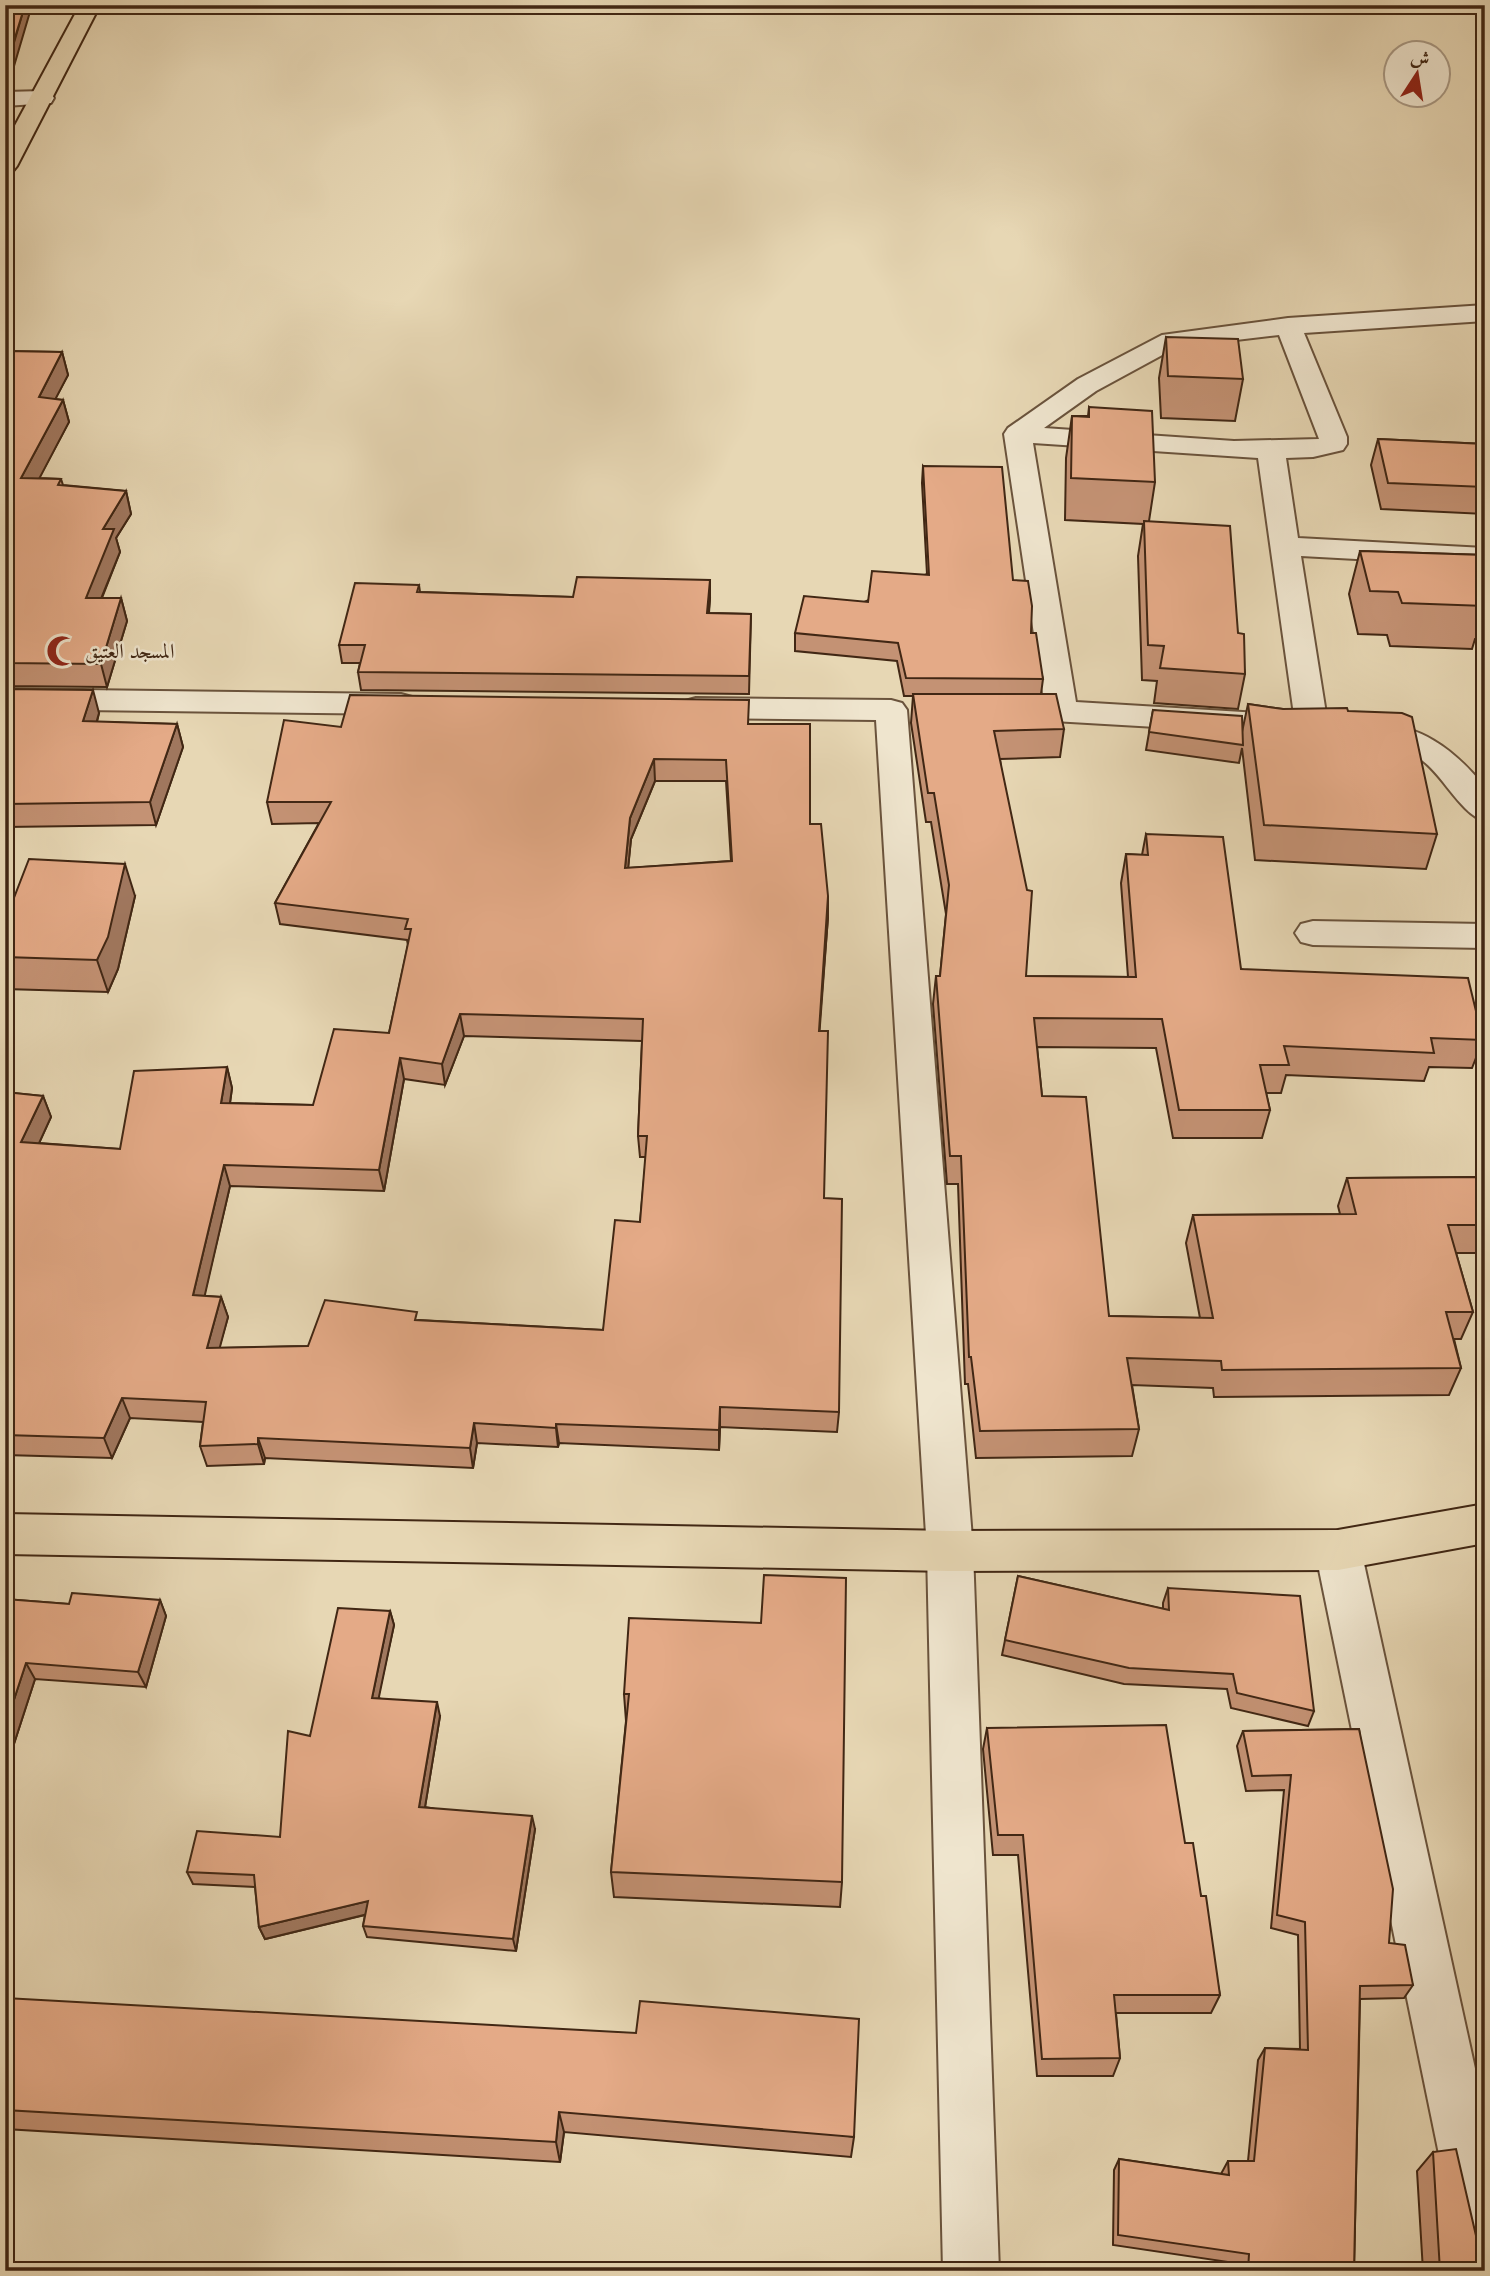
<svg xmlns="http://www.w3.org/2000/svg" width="1490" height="2276" viewBox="0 0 1490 2276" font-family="Cardo,Amiri,serif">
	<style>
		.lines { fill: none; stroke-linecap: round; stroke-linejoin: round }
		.minor-casing { stroke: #6a533c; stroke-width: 4 }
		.major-casing { stroke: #412714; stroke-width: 4 }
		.minor { fill: #efe5ce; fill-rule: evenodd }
		.major { fill: #e7d7b4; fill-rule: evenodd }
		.wall { fill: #c49274; stroke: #412714; stroke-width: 2; fill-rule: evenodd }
		.shaded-wall { fill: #a0775e; stroke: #412714; stroke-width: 2 }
		.building { fill: #e4aa87; stroke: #412714; stroke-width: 2; fill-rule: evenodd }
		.labels { text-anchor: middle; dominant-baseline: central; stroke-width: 5; stroke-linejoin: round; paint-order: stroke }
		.poi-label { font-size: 21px; fill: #412714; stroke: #efe5ce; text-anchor: start }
	</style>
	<rect width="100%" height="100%" fill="#e7d7b4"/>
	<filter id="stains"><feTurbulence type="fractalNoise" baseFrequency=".00286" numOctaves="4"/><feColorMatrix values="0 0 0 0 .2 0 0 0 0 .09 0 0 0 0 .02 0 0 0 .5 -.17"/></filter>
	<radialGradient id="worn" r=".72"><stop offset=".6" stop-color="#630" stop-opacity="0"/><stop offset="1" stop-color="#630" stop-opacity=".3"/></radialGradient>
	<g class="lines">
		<defs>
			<g id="minor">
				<path d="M 43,91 L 51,93 L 54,98 L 51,103 L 5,106 L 5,92 Z"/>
				<path d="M 1485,305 L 1485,321 L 1304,333 L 1347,437 L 1347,444 L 1343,450 L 1313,457 L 1286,458 L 1298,538 L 1485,548 L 1485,566 L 1301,556 L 1328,726 L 1323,733 L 1312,736 L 1036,720 L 1025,717 L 1020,710 L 1025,703 L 1044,701 L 1004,434 L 1008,428 L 1078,379 L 1162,335 L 1288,318 ZM 1279,335 L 1319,439 L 1234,441 L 1044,428 L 1096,391 L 1177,347 ZM 1033,443 L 1258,458 L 1294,715 L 1076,702 Z"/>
				<path d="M 5,689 L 401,694 L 412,697 L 417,704 L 412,711 L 401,714 L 5,709 Z"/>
				<path d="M 696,698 L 891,700 L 902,703 L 907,710 L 973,1551 L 999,2271 L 943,2271 L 927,1551 L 876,720 L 696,718 L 685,715 L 680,708 L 685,701 Z"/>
				<path d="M 1368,720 C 1422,727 1450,745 1485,787 L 1485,821 C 1462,815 1444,777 1423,761 C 1402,745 1381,744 1357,737 L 1352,730 L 1357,723 Z"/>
				<path d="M 1313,921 L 1485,924 L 1485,948 L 1313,945 L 1301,942 L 1295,933 L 1301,924 Z"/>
				<path d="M 1338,1530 L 1354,1536 L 1361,1550 L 1485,2114 L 1485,2270 L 1465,2262 L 1457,2242 L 1315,1550 L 1322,1536 Z"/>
			</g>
			<g id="major">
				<path d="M 80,5 L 100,5 L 17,166 L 13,171 L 5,173 L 5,144 Z"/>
				<path d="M 1485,1504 L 1485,1543 L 1338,1570 L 950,1571 L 5,1554 L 5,1514 L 950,1531 L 1338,1530 Z"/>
			</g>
		</defs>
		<use href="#minor" class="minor-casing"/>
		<use href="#major" class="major-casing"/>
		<use href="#minor" class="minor"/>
		<use href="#major" class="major"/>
	</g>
	<g class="wall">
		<path d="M 5,5 L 9,83 L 5,83 Z"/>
		<path d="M 1485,330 L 1485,360 L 1480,345 Z"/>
		<path d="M 1166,337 L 1243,379 L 1235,421 L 1161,418 L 1159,378 Z"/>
		<path d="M 5,351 L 62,352 L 68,375 L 55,399 L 63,400 L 69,422 L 39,478 L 61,479 L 63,485 L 126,491 L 131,514 L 116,538 L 120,552 L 102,598 L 121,598 L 127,621 L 107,687 L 5,686 Z"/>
		<path d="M 1089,407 L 1155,482 L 1149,521 L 1238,633 L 1245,674 L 1238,709 L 1154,703 L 1157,681 L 1142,680 L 1138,556 L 1143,524 L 1065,520 L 1066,458 L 1072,416 L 1088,416 Z"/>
		<path d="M 1378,439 L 1485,444 L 1485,514 L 1381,509 L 1371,465 Z"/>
		<path d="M 923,466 L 1013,580 L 1031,633 L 1043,679 L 1041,694 L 1064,729 L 1060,757 L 1000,759 L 1026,976 L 1128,977 L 1121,883 L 1126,854 L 1142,855 L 1146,834 L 1241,969 L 1483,1040 L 1472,1068 L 1429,1067 L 1424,1081 L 1286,1075 L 1281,1093 L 1266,1093 L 1270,1110 L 1262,1138 L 1173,1138 L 1156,1048 L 1037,1047 L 1042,1096 L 1109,1316 L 1200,1318 L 1186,1243 L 1193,1215 L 1340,1214 L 1338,1206 L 1347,1178 L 1485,1177 L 1485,1253 L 1456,1253 L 1473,1312 L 1461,1339 L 1454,1339 L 1461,1368 L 1449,1395 L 1214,1397 L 1213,1388 L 1132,1385 L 1139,1429 L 1132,1456 L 976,1458 L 968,1384 L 965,1384 L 958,1184 L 947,1184 L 933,1004 L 936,976 L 940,976 L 946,914 L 931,822 L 926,822 L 911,723 L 913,696 L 904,696 L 897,661 L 795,651 L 795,633 L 927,574 L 922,483 Z"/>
		<path d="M 1360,551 L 1485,555 L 1485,640 L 1475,639 L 1472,649 L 1390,646 L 1387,635 L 1358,634 L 1349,594 Z"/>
		<path d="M 419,585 L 420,592 L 573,597 L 710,598 L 709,613 L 751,614 L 749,694 L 361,690 L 358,672 L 360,663 L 342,663 L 339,645 Z"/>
		<path d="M 5,689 L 99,713 L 97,722 L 177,724 L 183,747 L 156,825 L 5,827 Z"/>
		<path d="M 1248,704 L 1283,709 L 1348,711 L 1437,834 L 1426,869 L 1255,860 L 1242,748 L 1239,763 L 1146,750 L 1153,710 L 1242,732 Z"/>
		<path d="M 749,724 L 810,824 L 828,917 L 819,1031 L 824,1198 L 839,1412 L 837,1432 L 720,1427 L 719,1450 L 559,1443 L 558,1447 L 477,1443 L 473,1468 L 265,1458 L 264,1464 L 207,1466 L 200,1446 L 203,1422 L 130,1418 L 112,1458 L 5,1455 L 5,1092 L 43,1096 L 51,1117 L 39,1143 L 120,1149 L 227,1067 L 232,1088 L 230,1103 L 313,1105 L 389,1033 L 408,945 L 407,940 L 280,924 L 275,903 L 319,823 L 272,824 L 267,802 L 341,727 ZM 655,781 L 726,781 L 731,861 L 628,868 L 631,839 ZM 464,1036 L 642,1041 L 638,1136 L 640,1157 L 646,1157 L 640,1222 L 603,1330 L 419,1320 L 308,1346 L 219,1348 L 228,1317 L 221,1297 L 204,1296 L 230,1186 L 384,1191 L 404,1079 L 445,1085 Z"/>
		<path d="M 135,896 L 118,969 L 108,992 L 5,989 L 5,921 Z"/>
		<path d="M 1018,1576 L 1163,1609 L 1163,1603 L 1168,1588 L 1314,1711 L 1308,1726 L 1231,1708 L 1227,1689 L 1124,1684 L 1002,1655 Z"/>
		<path d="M 5,1599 L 69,1604 L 160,1600 L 166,1616 L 146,1687 L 35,1679 L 11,1753 L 5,1752 Z"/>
		<path d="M 390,1611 L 394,1625 L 378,1698 L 440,1716 L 425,1807 L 535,1829 L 516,1951 L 367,1937 L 363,1926 L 365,1915 L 265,1939 L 259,1927 L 255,1887 L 193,1884 L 187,1872 L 280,1837 L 310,1736 Z"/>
		<path d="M 761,1623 L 842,1882 L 840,1907 L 614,1897 L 611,1872 L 626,1721 L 624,1694 Z"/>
		<path d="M 987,1728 L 1185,1843 L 1201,1896 L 1220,1995 L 1211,2013 L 1116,2013 L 1120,2058 L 1113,2076 L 1037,2076 L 1018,1855 L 993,1855 L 983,1749 Z"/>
		<path d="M 1359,1729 L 1389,1943 L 1413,1985 L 1404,1998 L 1360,1999 L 1354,2271 L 1241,2271 L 1242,2264 L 1113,2245 L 1114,2170 L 1119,2159 L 1221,2174 L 1228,2161 L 1248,2161 L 1258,2060 L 1265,2048 L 1300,2049 L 1298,1935 L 1271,1928 L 1284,1790 L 1246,1791 L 1237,1746 L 1243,1731 Z"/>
		<path d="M 5,1998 L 854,2137 L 851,2157 L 564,2132 L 560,2162 L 5,2129 Z"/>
		<path d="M 1433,2152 L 1477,2240 L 1482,2247 L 1485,2271 L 1423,2271 L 1417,2171 Z"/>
	</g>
	<g class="shaded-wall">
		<path d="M 25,5 L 32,5 L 9,83 L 6,70 Z"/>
		<path d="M 62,352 L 68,375 L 45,419 L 39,397 Z"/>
		<path d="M 63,400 L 69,422 L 28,500 L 21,478 Z"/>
		<path d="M 126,491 L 131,514 L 116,538 L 120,552 L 92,621 L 86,598 L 103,529 Z"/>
		<path d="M 710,580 L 710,598 L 707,631 L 707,613 Z"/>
		<path d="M 121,598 L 127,621 L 107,687 L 101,664 Z"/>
		<path d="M 93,690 L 99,713 L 90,745 L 83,721 Z"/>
		<path d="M 177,724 L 183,747 L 156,825 L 150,802 Z"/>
		<path d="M 654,759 L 655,781 L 631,839 L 626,890 L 625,868 L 630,818 Z"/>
		<path d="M 125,864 L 135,896 L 118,969 L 108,992 L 97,960 Z"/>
		<path d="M 828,896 L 828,917 L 818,1052 L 819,1031 Z"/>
		<path d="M 460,1014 L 464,1036 L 445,1085 L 442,1064 Z"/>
		<path d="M 400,1058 L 404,1079 L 384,1191 L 379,1170 Z"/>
		<path d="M 227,1067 L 232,1088 L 227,1124 L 221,1103 Z"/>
		<path d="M 43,1096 L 51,1117 L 30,1163 L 21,1142 Z"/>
		<path d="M 224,1165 L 230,1186 L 200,1316 L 193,1295 Z"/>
		<path d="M 221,1297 L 228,1317 L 214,1369 L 207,1348 Z"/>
		<path d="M 122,1398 L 130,1418 L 112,1458 L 104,1438 Z"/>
		<path d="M 720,1407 L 720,1427 L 719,1450 L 719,1430 Z"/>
		<path d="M 474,1423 L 477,1443 L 473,1468 L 470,1448 Z"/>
		<path d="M 556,1424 L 559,1443 L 558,1447 L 556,1428 Z"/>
		<path d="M 258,1438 L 265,1458 L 264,1464 L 258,1444 Z"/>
		<path d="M 160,1600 L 166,1616 L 146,1687 L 138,1672 Z"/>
		<path d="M 390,1611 L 394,1625 L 376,1711 L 372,1698 Z"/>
		<path d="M 26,1663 L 35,1679 L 11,1753 L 5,1744 L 5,1727 Z"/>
		<path d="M 437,1702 L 440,1716 L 423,1819 L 419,1807 Z"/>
		<path d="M 532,1816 L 535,1829 L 516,1951 L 513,1939 Z"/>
		<path d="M 368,1901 L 372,1913 L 265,1939 L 259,1927 Z"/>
		<path d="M 559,2112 L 564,2132 L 560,2162 L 556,2142 Z"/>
	</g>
	<g class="building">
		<path d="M 5,5 L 25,5 L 5,70 Z"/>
		<path d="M 1166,337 L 1238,339 L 1243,379 L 1168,376 Z"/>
		<path d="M 5,351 L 62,352 L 39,397 L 63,400 L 21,478 L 61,479 L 58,485 L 126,491 L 103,529 L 114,529 L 86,598 L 121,598 L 101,664 L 5,663 Z"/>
		<path d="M 1089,407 L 1152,411 L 1155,482 L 1071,478 L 1072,416 L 1089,417 Z"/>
		<path d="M 1378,439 L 1485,444 L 1485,487 L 1388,483 Z"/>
		<path d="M 923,466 L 1002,467 L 1013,580 L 1028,581 L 1032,606 L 1031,633 L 1036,633 L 1043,679 L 906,678 L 898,643 L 795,633 L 804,596 L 868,602 L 872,571 L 929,575 Z"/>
		<path d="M 1144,521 L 1230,526 L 1238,633 L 1244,634 L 1245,674 L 1160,668 L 1164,646 L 1148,645 Z"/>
		<path d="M 1360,551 L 1485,555 L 1485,596 L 1483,596 L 1485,606 L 1402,603 L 1398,592 L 1370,591 Z"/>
		<path d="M 577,577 L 710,580 L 707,613 L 751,614 L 749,676 L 358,672 L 365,645 L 339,645 L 355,583 L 419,585 L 417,592 L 573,597 Z"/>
		<path d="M 5,689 L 93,690 L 83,721 L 177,724 L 150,802 L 5,804 Z"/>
		<path d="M 913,694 L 1056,694 L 1064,729 L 994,731 L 1027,890 L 1032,891 L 1026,976 L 1136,977 L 1126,854 L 1148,855 L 1146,834 L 1223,837 L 1241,969 L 1468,978 L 1483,1040 L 1431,1038 L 1434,1053 L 1284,1046 L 1289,1065 L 1260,1065 L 1270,1110 L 1179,1110 L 1162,1019 L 1034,1018 L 1042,1096 L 1086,1097 L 1109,1316 L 1213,1318 L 1193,1215 L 1356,1214 L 1347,1178 L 1485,1177 L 1485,1225 L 1448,1225 L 1473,1312 L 1446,1312 L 1461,1368 L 1222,1370 L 1221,1361 L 1127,1358 L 1139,1429 L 980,1431 L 971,1357 L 969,1357 L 961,1156 L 950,1156 L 936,976 L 940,976 L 949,885 L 934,793 L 928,793 Z"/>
		<path d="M 350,695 L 749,700 L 748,724 L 810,724 L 810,824 L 821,824 L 828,896 L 819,1031 L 828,1031 L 824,1198 L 842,1199 L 839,1412 L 720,1407 L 719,1430 L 556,1424 L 556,1428 L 474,1423 L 470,1448 L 258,1438 L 258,1444 L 200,1446 L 206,1402 L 122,1398 L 104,1438 L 5,1435 L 5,1092 L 43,1096 L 21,1142 L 120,1149 L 134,1071 L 227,1067 L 221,1103 L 313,1105 L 334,1029 L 389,1033 L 411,929 L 405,929 L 408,919 L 275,903 L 331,802 L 267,802 L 284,720 L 341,727 ZM 654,759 L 726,760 L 732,861 L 625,868 L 630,818 ZM 460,1014 L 643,1019 L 638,1136 L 647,1136 L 640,1222 L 615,1220 L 603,1330 L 415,1320 L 417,1312 L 325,1300 L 308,1346 L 207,1348 L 221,1297 L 193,1295 L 224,1165 L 379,1170 L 400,1058 L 442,1064 Z"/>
		<path d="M 1248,704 L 1283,709 L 1347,708 L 1348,711 L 1402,713 L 1412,717 L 1437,834 L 1264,825 Z"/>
		<path d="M 1153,710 L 1242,716 L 1243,745 L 1149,732 Z"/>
		<path d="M 29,859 L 125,864 L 108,937 L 97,960 L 5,957 L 5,921 Z"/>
		<path d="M 764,1575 L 846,1578 L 842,1882 L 611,1872 L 629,1694 L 624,1694 L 629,1618 L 761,1623 Z"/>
		<path d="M 1018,1576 L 1169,1610 L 1168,1588 L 1300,1596 L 1314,1711 L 1237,1693 L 1233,1674 L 1129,1668 L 1005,1640 Z"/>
		<path d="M 72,1593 L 160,1600 L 138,1672 L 26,1663 L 5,1727 L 5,1599 L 69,1604 Z"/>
		<path d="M 338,1608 L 390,1611 L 372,1698 L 437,1702 L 419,1807 L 532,1816 L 513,1939 L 363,1926 L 368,1901 L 259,1927 L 254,1875 L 187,1872 L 197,1831 L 280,1837 L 288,1731 L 310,1736 Z"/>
		<path d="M 1166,1725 L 1185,1843 L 1193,1843 L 1201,1896 L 1206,1896 L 1220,1995 L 1114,1995 L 1120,2058 L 1042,2059 L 1023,1835 L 998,1835 L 987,1728 Z"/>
		<path d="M 1359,1729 L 1393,1889 L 1389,1943 L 1405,1945 L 1413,1985 L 1360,1986 L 1354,2271 L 1248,2271 L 1249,2254 L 1118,2235 L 1119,2159 L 1229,2175 L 1228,2161 L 1254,2161 L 1265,2048 L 1308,2050 L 1305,1922 L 1277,1915 L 1291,1775 L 1252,1776 L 1243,1731 Z"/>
		<path d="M 5,1998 L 636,2033 L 640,2001 L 859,2019 L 854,2137 L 559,2112 L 556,2142 L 5,2110 Z"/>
		<path d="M 1456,2149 L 1477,2240 L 1482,2247 L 1485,2248 L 1485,2271 L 1440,2271 L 1433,2152 Z"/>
	</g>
	<defs>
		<symbol id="mosque-bare" viewBox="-9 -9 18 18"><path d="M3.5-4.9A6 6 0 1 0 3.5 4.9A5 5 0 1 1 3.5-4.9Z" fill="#8f2418" stroke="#efe5ce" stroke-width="2.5" paint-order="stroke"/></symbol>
	</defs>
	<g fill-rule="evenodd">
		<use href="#mosque-bare" x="40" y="629" width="44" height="44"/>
	</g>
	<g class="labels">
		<g class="poi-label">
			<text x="85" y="651">المسجد العتيق</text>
		</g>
	</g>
	<rect width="1490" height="2276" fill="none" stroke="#e7d7b4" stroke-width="28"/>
	<rect x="7" y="7" width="1476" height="2262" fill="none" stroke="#412714" stroke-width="3.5"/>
	<rect x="14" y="14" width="1462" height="2248" fill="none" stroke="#412714" stroke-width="2"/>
	<g transform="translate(1417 74) rotate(12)"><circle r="33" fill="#efe5ce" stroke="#a99984" stroke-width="2"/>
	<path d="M0-5L12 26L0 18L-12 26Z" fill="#8f2418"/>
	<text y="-10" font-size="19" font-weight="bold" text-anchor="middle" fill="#412714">ش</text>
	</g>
	<rect width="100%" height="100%" filter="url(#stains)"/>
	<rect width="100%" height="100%" fill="url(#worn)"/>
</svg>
